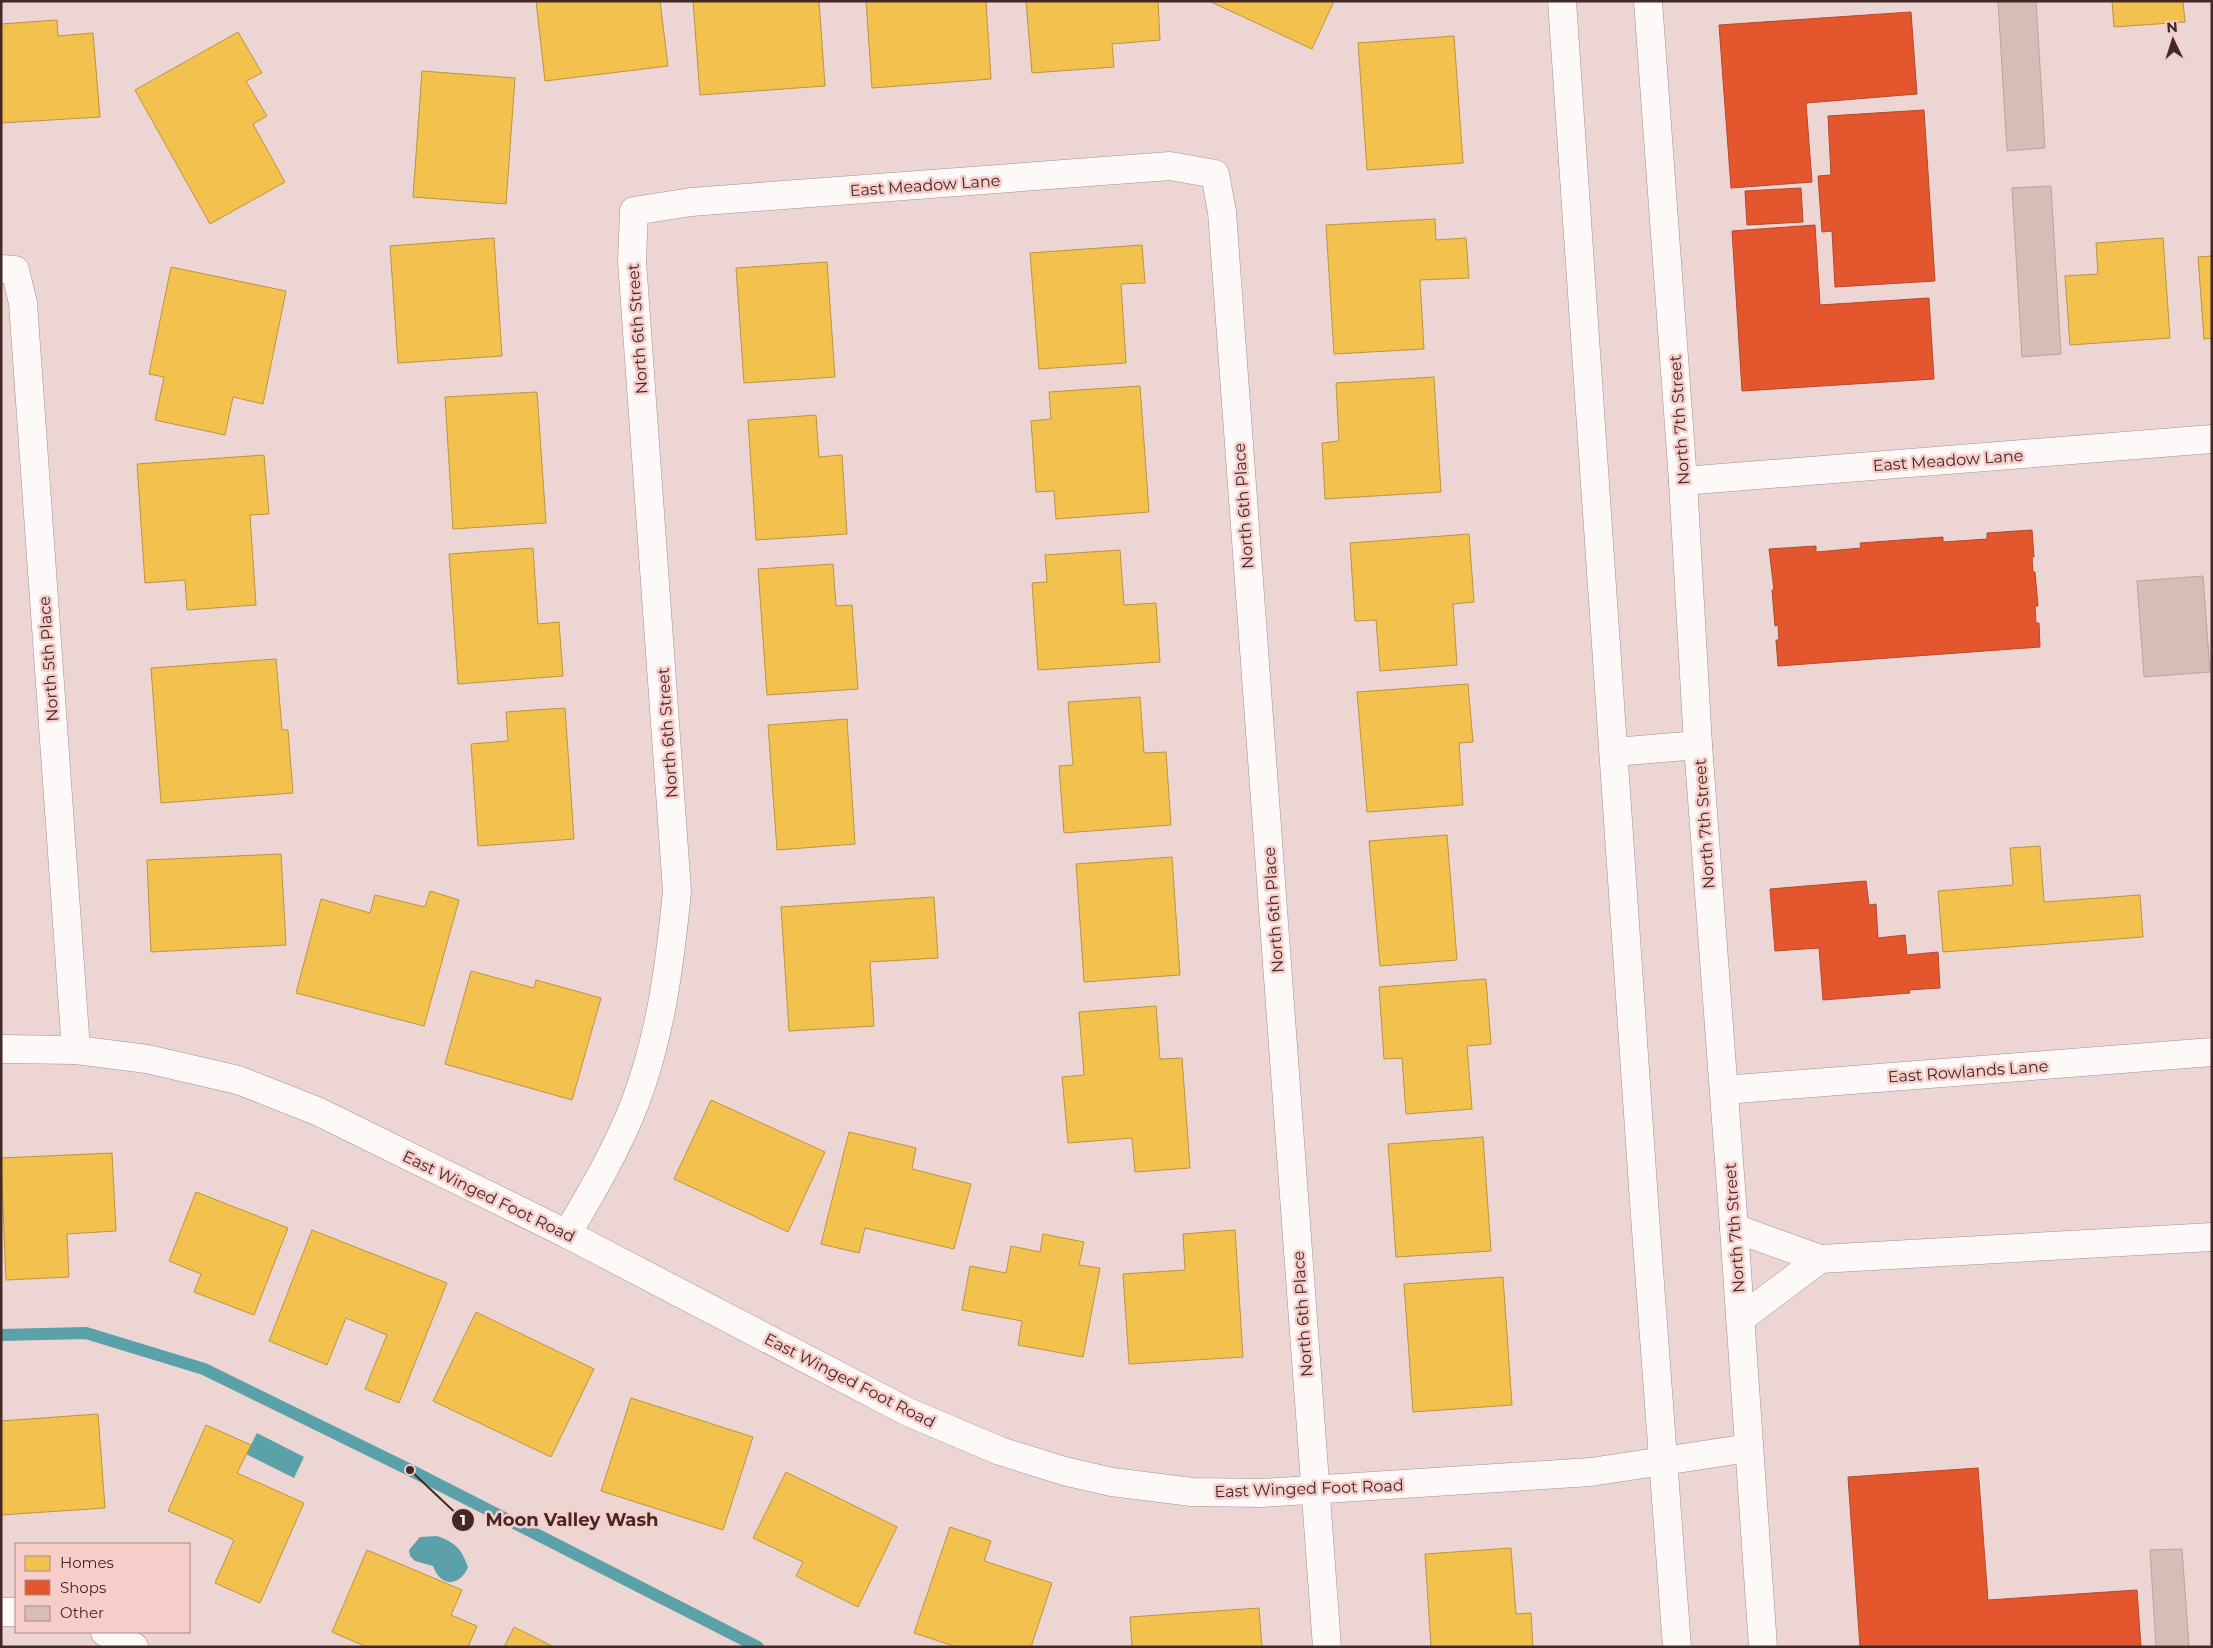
<svg xmlns="http://www.w3.org/2000/svg" width="2213" height="1648" font-family="Montserrat,sans-serif">
	<style>
		.water { fill: #5ba1a9 }
		.homes { fill: #f2c14e; stroke: #be9342 }
		.shops { fill: #e4572e; stroke: #b4492c }
		.lines { fill: none; stroke-linecap: round; stroke-linejoin: round }
		.stream { stroke: #5ba1a9; stroke-width: 12 }
		.building { fill: #d6beb6; stroke: #baa59f }
		.minor-casing { stroke: #a5908d; stroke-width: 29 }
		.major-casing { stroke: #a5908d; stroke-width: 29 }
		.minor { stroke: #fcf9f8; stroke-width: 28 }
		.major { stroke: #fcf9f8; stroke-width: 28 }
		.labels { text-anchor: middle; stroke-width: 5; stroke-linejoin: round; paint-order: stroke }
		.street-label { font-size: 16px; fill: #432926; stroke: #f6cdc8 }
		.leader { fill: none; stroke: #432926; stroke-width: 2 }
		.callout-dot { fill: #432926; stroke: #f6cdc8; stroke-width: 2 }
		.mark-label { font-size: 15px; text-anchor: middle; font-weight: bold; fill: #fff }
		.callout-label { font-size: 18px; text-anchor: middle; font-weight: bold; fill: #432926; stroke: #f6cdc8; stroke-width: 5; stroke-linejoin: round; paint-order: stroke }
	</style>
	<rect width="100%" height="100%" fill="#ecd5d2"/>
	<g class="water">
		<path d="M257,1433L304,1457L294,1478L246,1454Z"/>
		<path d="M437,1536C456,1543 461,1548 468,1567C460,1587 440,1587 433,1566L415,1561L410,1556L409,1550L420,1537Z"/>
	</g>
	<g class="homes">
		<path d="M536,1H660L668,66L545,81Z"/>
		<path d="M693,1H819L825,86L700,95Z"/>
		<path d="M866,1H986L991,79L872,88Z"/>
		<path d="M1026,1H1158L1160,40L1112,44L1114,67L1032,73Z"/>
		<path d="M1209,1H1334L1312,49Z"/>
		<path d="M2112,1H2183L2185,22L2114,27Z"/>
		<path d="M57,20L58,36L93,33L100,117L1,123V24Z"/>
		<path d="M238,32L262,73L246,81L267,116L253,124L285,182L210,224L135,90Z"/>
		<path d="M1454,36L1463,163L1367,170L1358,43Z"/>
		<path d="M422,71L515,78L506,204L413,197Z"/>
		<path d="M1435,219L1436,240L1466,238L1469,278L1420,280L1424,349L1334,354L1326,225Z"/>
		<path d="M494,238L502,356L398,363L390,246Z"/>
		<path d="M2163,238L2170,338L2070,345L2065,276L2098,274L2096,243Z"/>
		<path d="M1142,245L1145,283L1121,284L1126,363L1039,369L1030,253Z"/>
		<path d="M2212,256V338L2204,339L2198,257Z"/>
		<path d="M827,262L835,377L744,383L736,268Z"/>
		<path d="M171,267L286,291L263,404L233,397L225,435L155,420L164,377L149,374Z"/>
		<path d="M1434,377L1441,492L1325,499L1322,443L1339,441L1336,383Z"/>
		<path d="M1140,386L1149,512L1056,519L1054,491L1036,492L1031,421L1051,419L1049,392Z"/>
		<path d="M537,392L546,523L453,529L445,397Z"/>
		<path d="M816,415L819,457L842,455L847,534L756,540L748,420Z"/>
		<path d="M264,455L269,514L250,515L256,605L187,610L185,580L145,583L137,464Z"/>
		<path d="M1469,534L1474,602L1453,604L1457,665L1380,671L1376,620L1355,621L1350,543Z"/>
		<path d="M533,548L538,624L559,622L563,676L458,684L449,554Z"/>
		<path d="M1120,550L1124,605L1156,603L1160,662L1038,670L1032,583L1047,582L1045,555Z"/>
		<path d="M833,564L836,606L852,605L858,689L767,695L758,569Z"/>
		<path d="M276,659L282,730H288L293,793L161,803L151,668Z"/>
		<path d="M1468,684L1473,742L1459,743L1463,805L1367,812L1357,692Z"/>
		<path d="M1140,697L1144,753L1166,752L1171,825L1064,833L1059,766L1073,765L1068,702Z"/>
		<path d="M565,708L574,839L478,846L471,744L508,741L506,712Z"/>
		<path d="M847,719L855,844L777,850L768,725Z"/>
		<path d="M1447,835L1457,960L1380,966L1369,841Z"/>
		<path d="M2040,846L2044,902L2140,895L2143,937L1943,952L1938,891L2013,885L2010,848Z"/>
		<path d="M281,854L286,945L151,952L147,860Z"/>
		<path d="M1172,857L1180,975L1084,982L1076,864Z"/>
		<path d="M430,891L459,900L424,1026L296,993L321,899L370,913L375,895L425,907Z"/>
		<path d="M934,897L938,958L870,962L874,1026L789,1031L781,907Z"/>
		<path d="M471,971L534,988L536,980L601,998L572,1100L445,1064Z"/>
		<path d="M1486,979L1491,1044L1467,1046L1472,1109L1406,1114L1402,1058L1384,1059L1379,987Z"/>
		<path d="M1156,1006L1160,1059L1182,1058L1190,1168L1135,1172L1132,1138L1068,1143L1062,1077L1084,1075L1079,1012Z"/>
		<path d="M711,1100L825,1152L788,1232L674,1179Z"/>
		<path d="M849,1132L916,1148L912,1169L971,1184L954,1249L865,1228L859,1253L821,1244Z"/>
		<path d="M1483,1137L1491,1251L1396,1257L1388,1144Z"/>
		<path d="M112,1153L116,1231L67,1234L69,1277L6,1280L1,1158Z"/>
		<path d="M196,1192L288,1228L254,1315L194,1292L201,1274L169,1261Z"/>
		<path d="M312,1230L447,1283L399,1403L365,1389L387,1335L346,1318L327,1365L269,1341Z"/>
		<path d="M1235,1230L1243,1357L1129,1364L1123,1274L1185,1270L1183,1234Z"/>
		<path d="M1043,1234L1084,1242L1079,1265L1100,1268L1083,1357L1018,1345L1022,1321L962,1310L970,1266L1006,1273L1011,1246L1040,1252Z"/>
		<path d="M1503,1277L1512,1405L1413,1412L1404,1284Z"/>
		<path d="M476,1312L594,1369L551,1457L433,1401Z"/>
		<path d="M631,1398L753,1437L723,1530L601,1491Z"/>
		<path d="M98,1414L105,1508L1,1515V1421Z"/>
		<path d="M206,1425L251,1445L237,1473L304,1503L260,1603L215,1583L234,1540L168,1511Z"/>
		<path d="M786,1472L897,1527L858,1607L796,1576L803,1562L753,1538Z"/>
		<path d="M950,1527L991,1541L984,1561L1052,1583L1031,1647H957L914,1633Z"/>
		<path d="M1511,1548L1516,1614L1531,1613L1533,1647H1431L1425,1554Z"/>
		<path d="M367,1550L462,1590L451,1615L477,1626L468,1647H367L332,1632Z"/>
		<path d="M1259,1608L1262,1647H1132L1130,1617Z"/>
		<path d="M514,1627L554,1647H504Z"/>
	</g>
	<g class="shops">
		<path d="M1911,12L1917,94L1806,103L1812,182L1731,188L1719,25Z"/>
		<path d="M1924,110L1935,281L1835,287L1832,231L1822,232L1818,176L1831,175L1828,116Z"/>
		<path d="M1801,188L1803,222L1747,225L1745,191Z"/>
		<path d="M1815,225L1820,305L1929,298L1934,379L1742,391L1732,231Z"/>
		<path d="M2032,530L2034,557H2032L2033,572H2035L2038,606H2035L2036,623H2039L2040,647L1778,666L1776,640H1779L1778,625L1775,626L1772,590H1774L1769,549L1816,546V552L1861,548L1860,543L1943,537V542L1987,539V533Z"/>
		<path d="M1866,881L1869,905L1876,904L1878,938L1905,935L1907,955L1938,952L1940,988L1909,990L1910,993L1823,1000L1819,948L1775,951L1770,889Z"/>
		<path d="M1978,1468L1988,1600L2137,1590L2141,1647H1860L1848,1477Z"/>
	</g>
	<g class="lines">
		<path class="stream" d="M1,1335L86,1333L204,1369L410,1470L758,1647"/>
	</g>
	<g class="building">
		<path d="M1998,1H2036L2045,148L2007,151Z"/>
		<path d="M2051,186L2061,354L2022,357L2012,188Z"/>
		<path d="M2203,576L2210,672L2144,677L2137,581Z"/>
		<path d="M2182,1549L2189,1647H2156L2150,1550Z"/>
	</g>
	<g class="lines">
		<g class="minor-casing">
			<g id="minor">
				<path d="M1,269L15,270L23,303L76,1050"/>
				<path d="M1683,481L2212,439"/>
				<path d="M1,1049L76,1050L147,1059L238,1080L317,1111L567,1234L908,1412L1000,1451L1064,1471L1112,1482L1192,1492L1261,1493L1591,1472L1749,1448"/>
				<path d="M1724,1090L2212,1052"/>
				<path d="M1734,1228L1820,1259L1740,1319"/>
				<path d="M567,1234C592,1192 617,1149 635,1103C661,1035 670,963 677,891L632,261L634,211L691,202L1170,166L1215,174L1222,212L1327,1647"/>
				<path d="M1820,1259L2212,1237"/>
				<path d="M1,1612H16"/>
				<path d="M105,1632L134,1647"/>
			</g>
		</g>
		<g class="major-casing">
			<g id="major">
				<path d="M1562,1L1645,1216L1677,1647"/>
				<path d="M1648,1L1683,481L1698,745L1734,1228L1763,1647"/>
				<path d="M1615,752L1698,745"/>
			</g>
		</g>
		<use href="#minor" class="minor"/>
		<use href="#major" class="major"/>
	</g>
	<g class="labels">
		<g class="street-label">
			<text transform="translate(925 185) rotate(-4)" y="6">East Meadow Lane</text>
			<text transform="translate(637 329) rotate(-94)" y="6">North 6th Street</text>
			<text transform="translate(1679 420) rotate(-94)" y="6">North 7th Street</text>
			<text transform="translate(1948 460) rotate(-4)" y="6">East Meadow Lane</text>
			<text transform="translate(1243 506) rotate(-94)" y="6">North 6th Place</text>
			<text transform="translate(48 659) rotate(-94)" y="6">North 5th Place</text>
			<text transform="translate(667 733) rotate(-94)" y="6">North 6th Street</text>
			<text transform="translate(1704 824) rotate(-94)" y="6">North 7th Street</text>
			<text transform="translate(1273 910) rotate(-94)" y="6">North 6th Place</text>
			<text transform="translate(1968 1071) rotate(-4)" y="6">East Rowlands Lane</text>
			<text transform="translate(489 1196) rotate(26)" y="6">East Winged Foot Road</text>
			<text transform="translate(1734 1228) rotate(-94)" y="6">North 7th Street</text>
			<text transform="translate(1302 1314) rotate(-94)" y="6">North 6th Place</text>
			<text transform="translate(850 1380) rotate(27)" y="6">East Winged Foot Road</text>
			<text transform="translate(1309 1488) rotate(-2)" y="6">East Winged Foot Road</text>
		</g>
	</g>
	<path class="leader" d="M410 1470L463 1520"/>
	<g class="callout-dot">
		<circle cx="410" cy="1470" r="5"/>
		<circle cx="463" cy="1520" r="12"/>
	</g>
	<g class="mark-label">
		<text x="463" y="1525">1</text>
	</g>
	<g class="callout-label">
		<text x="572" y="1526">Moon Valley Wash</text>
	</g>
	<rect width="2213" height="1648" fill="none" stroke="#432926" stroke-width="5"/>
	<rect x="15" y="1543" width="175" height="90" fill="#f6cdc8" stroke="#ae8b87"/>
	<rect x="25" y="1556" width="25" height="15" fill="#f2c14e" stroke="#ae8b87"/>
	<text x="60" y="1568" font-size="15" fill="#432926">Homes</text>
	<rect x="25" y="1580" width="25" height="15" fill="#e4572e" stroke="#ae8b87"/>
	<text x="60" y="1593" font-size="15" fill="#432926">Shops</text>
	<rect x="25" y="1606" width="25" height="15" fill="#d6beb6" stroke="#ae8b87"/>
	<text x="60" y="1618" font-size="15" fill="#432926">Other</text>
	<g transform="translate(2173 40) rotate(356)" stroke="#f6cdc8" stroke-width="4" paint-order="stroke">
	<path d="M0-4L9 19L0 12L-9 19Z" fill="#432926"/>
	<text y="-8" font-size="14" font-weight="bold" text-anchor="middle" fill="#432926">N</text>
	</g>
</svg>
